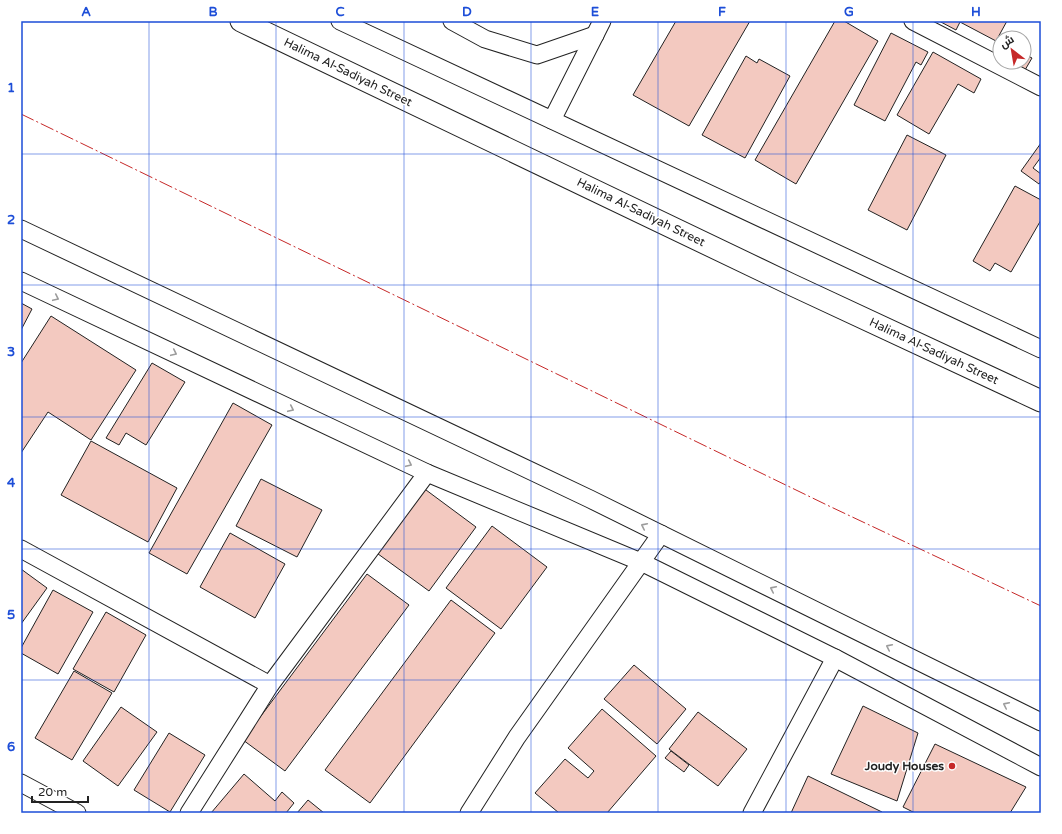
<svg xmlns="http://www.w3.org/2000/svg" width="1062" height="834" font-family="'Varela Round',Cairo,sans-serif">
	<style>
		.building { fill: #f3c9c0; stroke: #222 }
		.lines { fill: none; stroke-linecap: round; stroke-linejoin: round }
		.minor-casing { stroke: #222; stroke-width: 19 }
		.tertiary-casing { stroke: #222; stroke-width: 23 }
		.minor { stroke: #fff; stroke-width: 17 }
		.tertiary { stroke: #fff; stroke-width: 21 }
		.power { stroke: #c62828; stroke-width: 1; stroke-dasharray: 14 3 2 3; stroke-linecap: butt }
		.oneway { stroke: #9c9c9c }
		.grid { fill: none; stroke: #1d4ed8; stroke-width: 1; stroke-opacity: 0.55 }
		.poi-dot { fill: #c62828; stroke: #fff; stroke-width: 1.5 }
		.labels { text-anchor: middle; stroke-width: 3; stroke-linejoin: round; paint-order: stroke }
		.street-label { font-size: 12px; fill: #222; stroke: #fff }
		.poi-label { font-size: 12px; font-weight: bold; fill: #222; stroke: #fff; text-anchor: end }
		.neatline { fill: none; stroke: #1d4ed8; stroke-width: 1.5 }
		.grid-label { font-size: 13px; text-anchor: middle; font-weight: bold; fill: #1d4ed8 }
	</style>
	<rect width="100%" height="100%" fill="#fff"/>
	<g class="building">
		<path d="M676,21H750L689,126L633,95Z"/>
		<path d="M835,21H844L878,41L796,184L755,160Z"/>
		<path d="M939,21H1007L996,41L960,22L956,30Z"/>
		<path d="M891,33L928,52L921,65L916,62L885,121L854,105Z"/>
		<path d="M933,52L981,79L974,93L958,84L929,134L897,115Z"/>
		<path d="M1024,54L1032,58L1025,70L1008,62H1024Z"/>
		<path d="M746,56L757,63L759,59L790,76L745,158L702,135Z"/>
		<path d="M907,135L946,155L907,230L868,210Z"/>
		<path d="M1041,143V157L1033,168L1041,174V181L1039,184L1021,171Z"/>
		<path d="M1015,186L1041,200V220L1011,272L995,263L990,271L973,261Z"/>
		<path d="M21,303L32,309L21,330Z"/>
		<path d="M51,316L136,370L91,440L48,412L21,453V363Z"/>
		<path d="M152,363L185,382L146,445L126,433L119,445L106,438Z"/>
		<path d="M233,403L272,425L187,574L149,553Z"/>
		<path d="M91,441L177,488L148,542L61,495Z"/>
		<path d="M261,479L322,510L297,557L236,526Z"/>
		<path d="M422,487L476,527L429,591L374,551Z"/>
		<path d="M492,526L547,567L501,629L446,588Z"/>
		<path d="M230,533L285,564L255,618L200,587Z"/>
		<path d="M21,569L47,588L21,624Z"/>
		<path d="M367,574L409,605L285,771L243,740Z"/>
		<path d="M53,590L93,612L58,674L21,653V648Z"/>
		<path d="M451,600L495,633L370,803L325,770Z"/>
		<path d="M106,612L146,635L114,692L73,669Z"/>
		<path d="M634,665L686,709L657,744L604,699Z"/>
		<path d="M74,671L112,693L72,760L35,738Z"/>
		<path d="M863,706L918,733L897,801L831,774Z"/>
		<path d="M121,707L157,732L118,786L83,761Z"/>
		<path d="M602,709L656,756L607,813H559L535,793L565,759L588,778L594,771L568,748Z"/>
		<path d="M698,712L747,749L718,786L669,749Z"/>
		<path d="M169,733L205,755L170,812L134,790Z"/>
		<path d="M935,744L1026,787L1010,813H915L903,807Z"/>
		<path d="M671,751L689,765L684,772L665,758Z"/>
		<path d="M244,774L275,801L282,792L294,803L286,813H211Z"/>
		<path d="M808,776L882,812L881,813H791Z"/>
		<path d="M308,800L324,813H297Z"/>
	</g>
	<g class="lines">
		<g class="minor-casing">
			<g id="minor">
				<path d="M340,21L1041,349"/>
				<path d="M452,21L485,39L537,55L595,35"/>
				<path d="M913,21L1041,87"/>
				<path d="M552,120L602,21"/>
				<path d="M21,229L590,499L1041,722"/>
				<path d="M21,281L427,473L641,562L835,658L1041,767"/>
				<path d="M21,549L270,685"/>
				<path d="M21,783L77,813"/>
				<path d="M189,813L270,685L427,473"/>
				<path d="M469,813L517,737L661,534"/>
				<path d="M752,813L835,658"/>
			</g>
		</g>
		<g class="tertiary-casing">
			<path id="tertiary" d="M241,21L790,284L1041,401"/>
		</g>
		<use href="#minor" class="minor"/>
		<use href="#tertiary" class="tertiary"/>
		<path class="power" d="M21,114L829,506L1041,606"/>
	</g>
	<defs><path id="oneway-chevron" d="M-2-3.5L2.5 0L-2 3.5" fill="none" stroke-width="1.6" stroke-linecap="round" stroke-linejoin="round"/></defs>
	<g class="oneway">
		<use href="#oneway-chevron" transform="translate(56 298) rotate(25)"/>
		<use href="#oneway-chevron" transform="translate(174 353) rotate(25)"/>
		<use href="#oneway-chevron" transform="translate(291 409) rotate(25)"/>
		<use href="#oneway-chevron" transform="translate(409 464) rotate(25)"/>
		<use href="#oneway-chevron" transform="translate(644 526) rotate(-154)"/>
		<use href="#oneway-chevron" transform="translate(773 589) rotate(-154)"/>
		<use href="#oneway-chevron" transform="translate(889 647) rotate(-154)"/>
		<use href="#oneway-chevron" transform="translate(1006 705) rotate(-154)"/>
	</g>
	<path class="grid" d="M149,21V813M276,21V813M404,21V813M531,21V813M658,21V813M786,21V813M913,21V813M21,154H1041M21,285H1041M21,417H1041M21,549H1041M21,680H1041"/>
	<circle class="poi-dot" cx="952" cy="766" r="4"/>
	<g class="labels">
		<g class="street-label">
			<text transform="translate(348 72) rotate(26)" y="4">Halima Al-Sadiyah Street</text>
			<text transform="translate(641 212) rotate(26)" y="4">Halima Al-Sadiyah Street</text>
			<text transform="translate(934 351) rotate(25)" y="4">Halima Al-Sadiyah Street</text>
		</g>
		<g class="poi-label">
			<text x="944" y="770">Joudy Houses</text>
		</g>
	</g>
	<rect width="1062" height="834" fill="none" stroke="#ffffff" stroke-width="44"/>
	<g transform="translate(1012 50) rotate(329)"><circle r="19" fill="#ffffff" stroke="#a7a7a7"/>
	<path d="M0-3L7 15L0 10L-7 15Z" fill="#c62828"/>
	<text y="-6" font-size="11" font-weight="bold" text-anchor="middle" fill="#222222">ش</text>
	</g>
	<path d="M32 796v6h56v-6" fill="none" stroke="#222222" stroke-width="2"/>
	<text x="38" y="796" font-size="12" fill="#222222" stroke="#ffffff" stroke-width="3" paint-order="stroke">20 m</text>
	<rect x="22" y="22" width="1018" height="790" class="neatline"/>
	<g class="grid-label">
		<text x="86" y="16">A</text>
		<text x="213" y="16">B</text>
		<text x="340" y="16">C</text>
		<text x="467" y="16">D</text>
		<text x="595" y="16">E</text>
		<text x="722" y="16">F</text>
		<text x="849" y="16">G</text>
		<text x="976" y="16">H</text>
		<text x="11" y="92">1</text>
		<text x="11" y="224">2</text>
		<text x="11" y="356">3</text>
		<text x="11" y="487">4</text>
		<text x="11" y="619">5</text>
		<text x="11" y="751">6</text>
	</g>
</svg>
